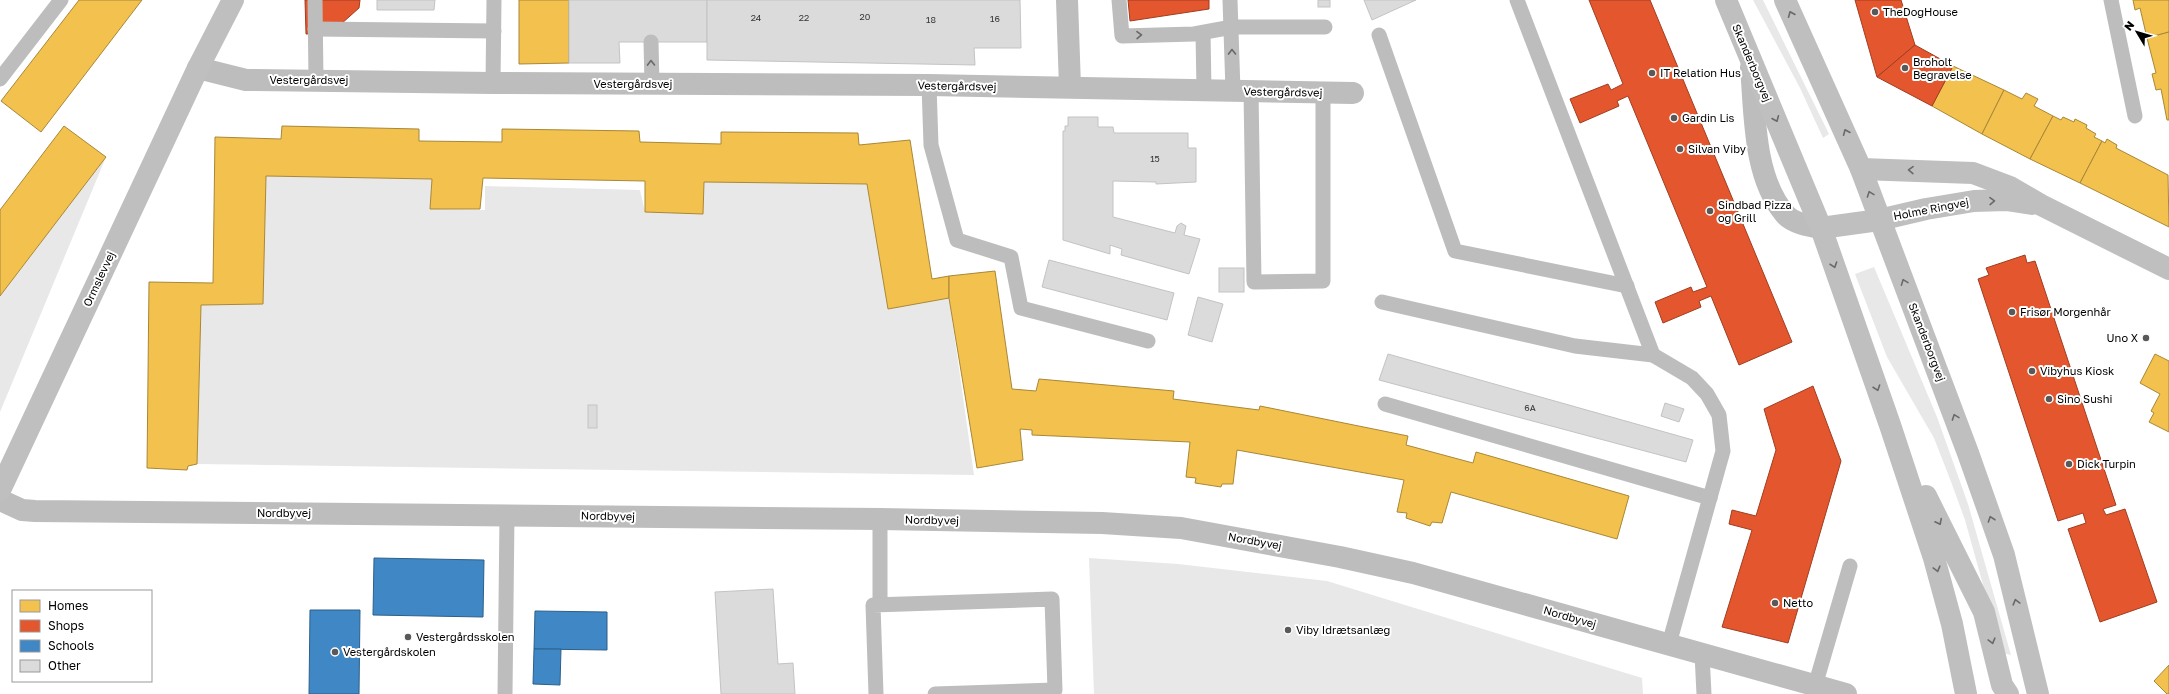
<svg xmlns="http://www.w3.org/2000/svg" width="2169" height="694" font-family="'Golos Text',sans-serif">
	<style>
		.green { fill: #e8e8e8 }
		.homes { fill: #f2c14e; stroke: #a98737 }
		.shops { fill: #e4572e; stroke: #a03d20 }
		.schools { fill: #3f88c5; stroke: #2c5f8a }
		.building { fill: #dbdbdb; stroke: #c3c3c3 }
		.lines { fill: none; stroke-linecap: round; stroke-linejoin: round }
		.lane { stroke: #bdbdbd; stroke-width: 15 }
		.street { stroke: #bdbdbd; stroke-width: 22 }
		.secondary { stroke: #bfbfbf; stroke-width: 22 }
		.oneway { stroke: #696969 }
		.oneway2 { stroke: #686868 }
		.poi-dot { fill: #595959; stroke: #fff; stroke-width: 1.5 }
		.labels { text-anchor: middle; stroke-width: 4; stroke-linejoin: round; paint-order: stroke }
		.number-label { font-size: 9px; fill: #373737 }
		.poi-label { font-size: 11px; fill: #000; stroke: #fff; text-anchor: start }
		.street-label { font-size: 11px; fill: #000; stroke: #fff }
	</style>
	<rect width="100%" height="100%" fill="#fff"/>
	<g class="green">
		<path d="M1753,0H1763L1829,134L1823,138L1800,88Z"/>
		<path d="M106,157L0,412V296Z"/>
		<path d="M266,176L432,179L430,209L485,210V186L640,190L645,212L703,214L704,182L867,184L888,309L949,298L974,475L197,464L201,305L263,304Z"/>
		<path d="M1874,267L1937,417L1968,504L2011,655L2002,653L1965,520L1950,479L1934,438L1887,357L1855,274Z"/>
		<path d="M1089,558L1178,564L1327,581L1642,678L1643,694H1094Z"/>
	</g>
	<g class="homes">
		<path d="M79,0H142L41,132L1,101Z"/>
		<path d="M519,0H569V63L519,64Z"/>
		<path d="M2133,0H2169V32L2147,38L2140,8L2135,10Z"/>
		<path d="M2169,32V120H2167L2161,89L2156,90L2152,74L2156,73L2147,38Z"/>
		<path d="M1953,66L2004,90L1982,134L1932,106Z"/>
		<path d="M2004,90L2022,99L2026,93L2038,99L2034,106L2053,116L2030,159L1982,134Z"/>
		<path d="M2053,116L2061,120L2063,117L2074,122L2075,119L2087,125L2086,128L2096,134L2094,137L2102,141L2080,183L2030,159Z"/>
		<path d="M64,126L106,157L0,296V210Z"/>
		<path d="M282,126L419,129V141L502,142V129L639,131L640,142L721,144V132L858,133L859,145L910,140L932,279L949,276V298L888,309L867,184L704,182L703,214L645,212V181L483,178L480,209H430L432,179L266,176L263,304L201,305L197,464L188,466L187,470L147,468L149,282L213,283L215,137L281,139Z"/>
		<path d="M2107,139L2117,145L2116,148L2168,175L2169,227L2080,183L2102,141L2105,143Z"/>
		<path d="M995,271L1012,389L1036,391L1039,379L1174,391L1173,399L1259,410L1260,406L1408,436L1406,445L1473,463L1476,452L1629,496L1617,539L1451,492L1442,523L1432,522L1430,526L1406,518L1407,513L1397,512L1404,480L1237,450L1233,484H1222L1221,487L1195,483L1196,478L1186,477L1190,442L1032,435V430L1020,429L1023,460L977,468L949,298V276Z"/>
		<path d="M2155,354L2169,361V432L2149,422L2154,413L2151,411L2160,394L2140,383Z"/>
		<path d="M2169,665V694H2167L2154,681Z"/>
	</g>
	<g class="shops">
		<path d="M305,0H360L359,8L331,33L306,34Z"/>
		<path d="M1128,0H1209V9L1130,21Z"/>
		<path d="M1589,0H1650L1792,342L1739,365L1711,296L1699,301L1701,307L1663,323L1655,302L1691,287L1693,292L1707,287L1628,96L1617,101L1619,106L1580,123L1570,99L1608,84L1611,90L1623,84Z"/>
		<path d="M1855,0H1901L1915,45L1877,77Z"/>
		<path d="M1915,45L1953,66L1932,106L1877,77Z"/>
		<path d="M2025,255L2027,263L2035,261L2116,505L2103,509L2106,515L2125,509L2157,602L2100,622L2068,529L2086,523L2083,513L2058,521L1978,279L1989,275L1986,268Z"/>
		<path d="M1813,386L1841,461L1788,643L1722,627L1752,530L1729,524L1732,510L1756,516L1776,450L1764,409Z"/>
	</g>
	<g class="schools">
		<path d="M374,558L484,560L483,617L373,615Z"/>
		<path d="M310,610H360L359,694H309Z"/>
		<path d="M535,611L607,612V650L534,649Z"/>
		<path d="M534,649H561L560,685L533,684Z"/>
	</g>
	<g class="building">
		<path d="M377,0H435L434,10H377Z"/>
		<path d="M569,0H707V42H619L620,63H569Z"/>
		<path d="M707,0H1020L1021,48H974L975,65L707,60Z"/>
		<rect x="1318" y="0" width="12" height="7"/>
		<path d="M1364,0H1416L1372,20Z"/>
		<path d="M1068,117H1098V127H1113L1114,133H1188V148H1196V182L1156,184V182L1113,181V217L1175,233L1177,226L1181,223L1186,226L1184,235L1200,239L1189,274L1121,255L1122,249L1110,245V254L1063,240V131H1065V126H1068Z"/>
		<path d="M1049,260L1174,293L1167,320L1042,287Z"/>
		<rect x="1219" y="268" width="25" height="24"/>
		<path d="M1198,297L1223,304L1212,342L1188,335Z"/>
		<path d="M1388,354L1693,440L1686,462L1379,380Z"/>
		<path d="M1665,403L1684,409L1679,422L1661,416Z"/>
		<rect x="588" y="405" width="9" height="23"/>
		<path d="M773,589L778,664L793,663L795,694H721L715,592Z"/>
	</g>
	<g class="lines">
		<g class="lane">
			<path d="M315,0L316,80"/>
			<path d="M1119,0L1122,36L1194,34L1232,27H1325"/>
			<path d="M1230,0L1233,91"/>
			<path d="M2111,0L2135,116"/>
			<path d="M315,29L494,31"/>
			<path d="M1203,33L1204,90"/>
			<path d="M1379,35L1455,251L1627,286"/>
			<path d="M651,42L652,84"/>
			<path d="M0,79L61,0"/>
			<path d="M493,83L494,0"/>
			<path d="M929,85L931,145L957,240L1011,257L1021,308L1148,341"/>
			<path d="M1251,91L1254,282L1323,281V93"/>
			<path d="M1382,302L1575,346L1653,355L1517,0"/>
			<path d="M1653,355L1692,378L1707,394L1719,415L1723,451L1669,644"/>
			<path d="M1385,404L1710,498"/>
			<path d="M880,519V604"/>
			<path d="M1702,654L1704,694"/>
			<path d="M1815,686L1850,566"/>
			<path d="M505,694L507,515"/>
			<path d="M876,694L873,605L1052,599L1055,690L935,694"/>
		</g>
		<g class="street">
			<path d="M1067,0L1070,87"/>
			<path d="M1751,67C1755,113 1753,177 1785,214C1792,223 1810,226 1821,228"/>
			<path d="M198,68L246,80L493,83L929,85L1353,93"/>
			<path d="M0,500L22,510L35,511L880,519L1102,523L1181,528L1340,557L1413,573L1846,694"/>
		</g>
		<g class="secondary">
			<path d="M1726,0L1821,228L1890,425L1934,558L1952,624L1966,694"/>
			<path d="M1785,0L1861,169L1968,453L2004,555L2038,694"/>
			<path d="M1861,169L1973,173L2010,187L2041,205L2169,269"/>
			<path d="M1821,228L1879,220L1926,209L1974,201L2006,200L2032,204"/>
			<path d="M0,490L198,68L233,0"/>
			<path d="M1926,496L1984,612L2002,685L2008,694"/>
		</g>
	</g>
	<defs><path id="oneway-chevron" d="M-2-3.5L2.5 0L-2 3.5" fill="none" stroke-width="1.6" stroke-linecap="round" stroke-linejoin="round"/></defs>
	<g class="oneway">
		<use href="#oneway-chevron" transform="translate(1791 14) rotate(-113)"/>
		<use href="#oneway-chevron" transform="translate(1776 119) rotate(67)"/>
		<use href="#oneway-chevron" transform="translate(1846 132) rotate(-113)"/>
		<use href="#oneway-chevron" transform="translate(1911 170) rotate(-179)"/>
		<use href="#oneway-chevron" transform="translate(1870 194) rotate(-110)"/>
		<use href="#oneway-chevron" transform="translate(1992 201) rotate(-1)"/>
		<use href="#oneway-chevron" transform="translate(1834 265) rotate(71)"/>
		<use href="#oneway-chevron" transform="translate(1904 282) rotate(-111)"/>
		<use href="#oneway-chevron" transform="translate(1877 388) rotate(71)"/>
		<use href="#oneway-chevron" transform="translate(1955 417) rotate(-110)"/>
		<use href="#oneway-chevron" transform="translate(1991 519) rotate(-109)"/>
		<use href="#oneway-chevron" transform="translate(1939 522) rotate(63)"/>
		<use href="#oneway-chevron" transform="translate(1937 569) rotate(75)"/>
		<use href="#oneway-chevron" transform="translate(2016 602) rotate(-105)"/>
		<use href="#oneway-chevron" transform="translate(1992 641) rotate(75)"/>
	</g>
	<g class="oneway2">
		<use href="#oneway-chevron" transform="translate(1139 35) rotate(-1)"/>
		<use href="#oneway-chevron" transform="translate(1232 52) rotate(-91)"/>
		<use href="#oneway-chevron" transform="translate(651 63) rotate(-91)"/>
	</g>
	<g class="poi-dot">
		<circle cx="1875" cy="12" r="4"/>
		<circle cx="1905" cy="68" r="4"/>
		<circle cx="1652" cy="73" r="4"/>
		<circle cx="1674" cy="118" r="4"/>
		<circle cx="1680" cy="149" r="4"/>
		<circle cx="1710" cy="211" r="4"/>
		<circle cx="2012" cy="312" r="4"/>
		<circle cx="2146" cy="338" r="4"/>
		<circle cx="2032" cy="371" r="4"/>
		<circle cx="2049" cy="399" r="4"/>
		<circle cx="2069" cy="464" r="4"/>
		<circle cx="1775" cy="603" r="4"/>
		<circle cx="1288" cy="630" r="4"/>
		<circle cx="408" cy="637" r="4"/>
		<circle cx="335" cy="652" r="4"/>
	</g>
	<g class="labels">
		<g class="number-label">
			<text x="865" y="20">20</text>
			<text x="756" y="21">24</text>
			<text x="804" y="21">22</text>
			<text x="995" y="22">16</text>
			<text x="931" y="23">18</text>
			<text x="1155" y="162">15</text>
			<text x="1530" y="411">6A</text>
		</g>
		<g class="poi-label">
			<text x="1883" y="16">TheDogHouse</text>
			<text x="1913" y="66">Broholt<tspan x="1913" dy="13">Begravelse</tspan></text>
			<text x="1660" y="77">IT Relation Hus</text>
			<text x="1682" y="122">Gardin Lis</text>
			<text x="1688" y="153">Silvan Viby</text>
			<text x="1718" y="209">Sindbad Pizza<tspan x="1718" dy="13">og Grill</tspan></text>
			<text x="2020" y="316">Frisør Morgenhår</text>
			<text x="2138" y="342" text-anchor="end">Uno X</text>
			<text x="2040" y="375">Vibyhus Kiosk</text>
			<text x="2057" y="403">Sino Sushi</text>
			<text x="2077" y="468">Dick Turpin</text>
			<text x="1783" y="607">Netto</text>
			<text x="1296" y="634">Viby Idrætsanlæg</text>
			<text x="416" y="641">Vestergårdsskolen</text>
			<text x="343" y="656">Vestergårdskolen</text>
		</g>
		<g class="street-label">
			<text transform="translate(1752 63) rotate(67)" y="4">Skanderborgvej</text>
			<text x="309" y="84">Vestergårdsvej</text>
			<text x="633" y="88">Vestergårdsvej</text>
			<text transform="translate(957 86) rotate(1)" y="4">Vestergårdsvej</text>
			<text transform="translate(1283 92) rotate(1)" y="4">Vestergårdsvej</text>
			<text transform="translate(1931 209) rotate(-11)" y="4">Holme Ringvej</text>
			<text transform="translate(99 279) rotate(-65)" y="4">Ormslevvej</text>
			<text transform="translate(1927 342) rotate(69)" y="4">Skanderborgvej</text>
			<text x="284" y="517">Nordbyvej</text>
			<text transform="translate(608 516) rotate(1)" y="4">Nordbyvej</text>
			<text transform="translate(932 520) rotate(1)" y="4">Nordbyvej</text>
			<text transform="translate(1255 541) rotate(10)" y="4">Nordbyvej</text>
			<text transform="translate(1570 617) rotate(16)" y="4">Nordbyvej</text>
		</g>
	</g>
	<rect x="12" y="590" width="140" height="92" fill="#ffffff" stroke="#999999"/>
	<rect x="20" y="600" width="20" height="12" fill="#f2c14e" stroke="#999999"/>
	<text x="48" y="610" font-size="12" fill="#000000">Homes</text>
	<rect x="20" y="620" width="20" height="12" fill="#e4572e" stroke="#999999"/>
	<text x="48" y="630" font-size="12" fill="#000000">Shops</text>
	<rect x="20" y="640" width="20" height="12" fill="#3f88c5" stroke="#999999"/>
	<text x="48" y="650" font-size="12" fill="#000000">Schools</text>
	<rect x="20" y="660" width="20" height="12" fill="#dbdbdb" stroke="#999999"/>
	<text x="48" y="670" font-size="12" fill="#000000">Other</text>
	<g transform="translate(2137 32) rotate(308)" stroke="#ffffff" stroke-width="3" paint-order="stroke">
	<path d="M0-3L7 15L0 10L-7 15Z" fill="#000000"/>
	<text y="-6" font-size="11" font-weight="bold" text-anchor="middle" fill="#000000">N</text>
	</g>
</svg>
